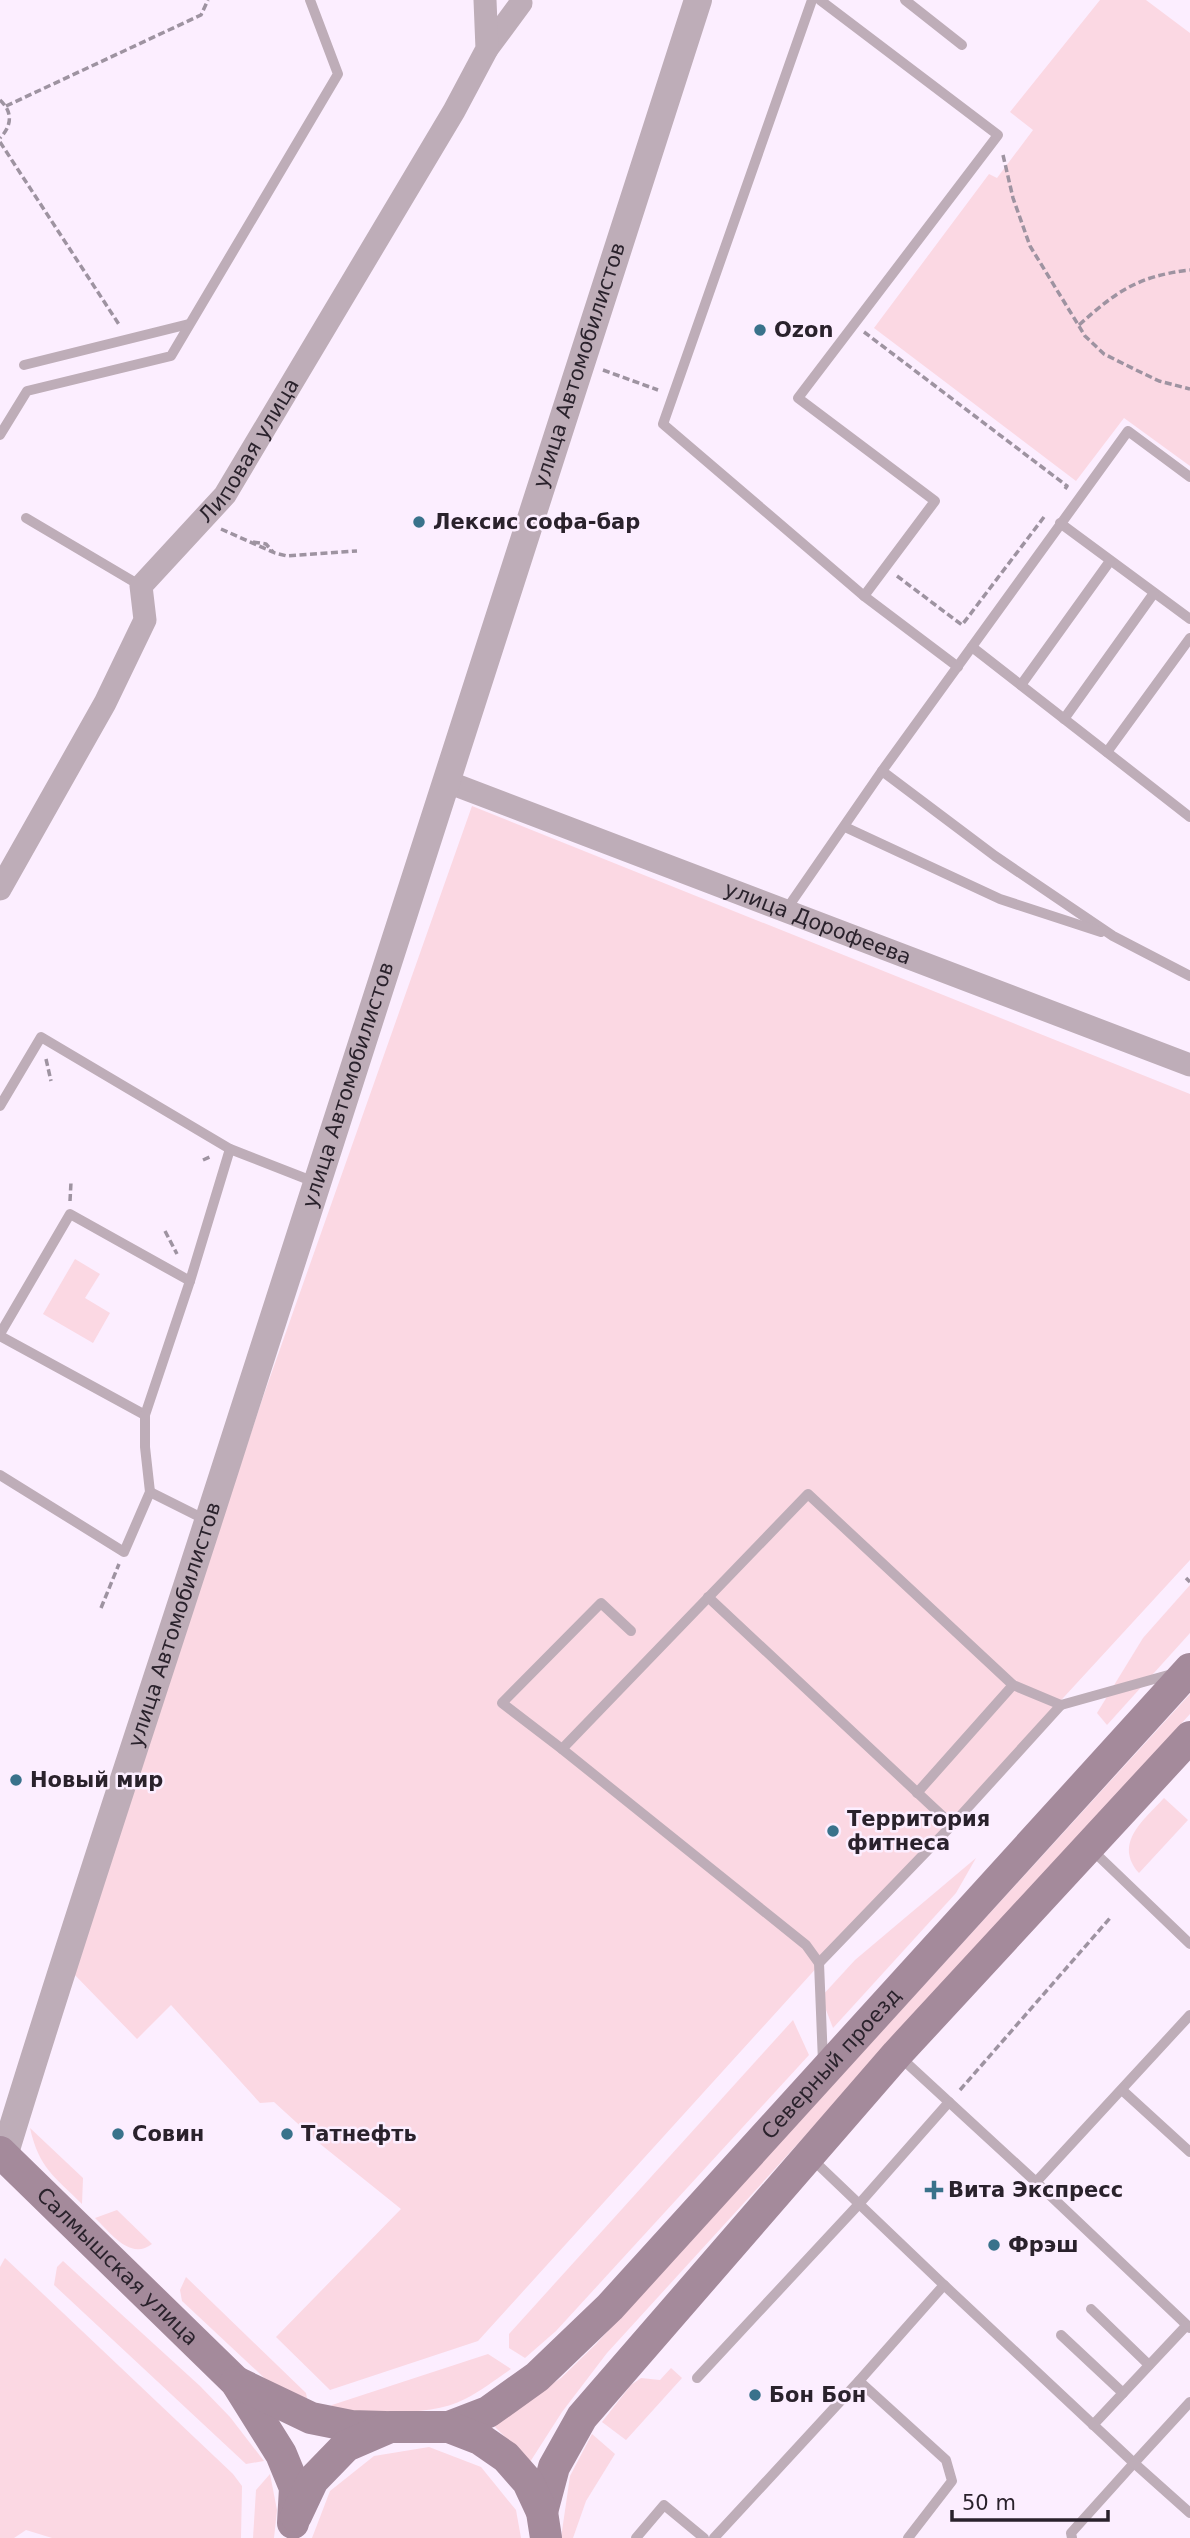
<svg xmlns="http://www.w3.org/2000/svg" width="1190" height="2538" font-family="'DejaVu Sans',sans-serif">
	<style>
		.green { fill: #fbd8e3 }
		.lines { fill: none; stroke-linecap: round; stroke-linejoin: round }
		.path { stroke: #9e93a1; stroke-width: 3.5; stroke-dasharray: 7 3.5; stroke-linecap: butt }
		.service { stroke: #beadb8; stroke-width: 10 }
		.minor { stroke: #beadb8; stroke-width: 23 }
		.tertiary { stroke: #beadb8; stroke-width: 28 }
		.secondary { stroke: #a48a9b; stroke-width: 32 }
		.poi-dot { fill: #39728b; stroke: #fceeff; stroke-width: 2.5 }
		.labels { text-anchor: middle; stroke-width: 5; stroke-linejoin: round; paint-order: stroke }
		.poi-label { font-size: 21px; font-weight: bold; fill: #2a222c; stroke: #fceeff; text-anchor: start }
		.street-label { font-size: 21px; fill: #2a222c; stroke: #fceeff }
	</style>
	<rect width="100%" height="100%" fill="#fceeff"/>
	<g class="green">
		<path d="M1100,0H1146L1190,33V466L1124,418L1076,481L874,328L989,174L997,178L1033,130L1010,112Z"/>
		<path d="M472,806L1190,1094V1560L937,1835L478,2341L330,2390L276,2337L401,2209L319,2143L274,2102L260,2103L171,2005L137,2039L71,1971L262,1400Z"/>
		<path d="M75,1259L100,1274L85,1298L110,1313L93,1343L43,1314Z"/>
		<path d="M1190,1585V1633L1107,1725L1097,1713L1143,1638Z"/>
		<path d="M1190,1694V1714L607,2353L562,2412L530,2462L492,2424L561,2378L596,2344Z"/>
		<path d="M1164,1798L1188,1820L1139,1873C1113,1843 1144,1820 1164,1798Z"/>
		<path d="M976,1858L956,1893L833,2028L821,1997L855,1960Z"/>
		<path d="M793,2020L809,2055L556,2331L525,2358L509,2348V2334Z"/>
		<path d="M30,2128L83,2178L82,2204C54,2176 39,2168 30,2128Z"/>
		<path d="M117,2210L152,2244C130,2261 110,2232 95,2218Z"/>
		<path d="M5,2258L233,2474L242,2486L241,2538H52L26,2530L14,2538H0V2267Z"/>
		<path d="M63,2261L200,2386L230,2417L264,2461L246,2464L54,2285L57,2267Z"/>
		<path d="M186,2277L306,2393L308,2404L275,2388L182,2301L180,2290Z"/>
		<path d="M488,2354L511,2369C496,2379 481,2391 465,2399C430,2418 368,2411 329,2410L332,2405Z"/>
		<path d="M671,2368L682,2378L626,2440L602,2422L631,2385L641,2378L660,2380Z"/>
		<path d="M592,2434L615,2454L586,2501L573,2538H561L570,2476Z"/>
		<path d="M429,2447L481,2467L516,2510L521,2538H312L330,2491L374,2456Z"/>
		<path d="M270,2474L277,2510L274,2538H253L256,2490Z"/>
	</g>
	<g class="lines">
		<g class="path">
			<path d="M0,100C13,112 12,126 0,138"/>
			<path d="M6,106L201,15L208,0"/>
			<path d="M0,142L120,326"/>
			<path d="M1003,155L1013,198L1030,246L1085,336L1104,354L1134,369L1159,381L1190,389"/>
			<path d="M1079,325C1117,291 1138,276 1190,270"/>
			<path d="M864,332L1067,486L1065,489"/>
			<path d="M603,370L658,390"/>
			<path d="M221,529L275,553L287,556L357,551"/>
			<path d="M253,542L266,544L273,552"/>
			<path d="M897,576L962,625L1044,517"/>
			<path d="M46,1059L51,1081"/>
			<path d="M203,1160L212,1156"/>
			<path d="M70,1201L71,1182"/>
			<path d="M165,1231L177,1254"/>
			<path d="M1186,1578L1190,1582"/>
			<path d="M101,1608L119,1564"/>
			<path d="M960,2090L1110,1918"/>
		</g>
		<g class="service">
			<path d="M812,0L663,424L864,596"/>
			<path d="M820,0L998,135L798,398L935,501L864,596L958,667"/>
			<path d="M905,0L962,45"/>
			<path d="M24,365L189,324"/>
			<path d="M0,435L27,391L171,356L338,74L310,0"/>
			<path d="M26,518L141,586"/>
			<path d="M1060,523L1190,619"/>
			<path d="M972,647L1190,817"/>
			<path d="M1021,685L1110,561"/>
			<path d="M1064,719L1154,593"/>
			<path d="M1107,752L1190,638"/>
			<path d="M882,771L995,856L1113,936L1190,976"/>
			<path d="M845,827L1000,899L1101,932"/>
			<path d="M786,910L882,771L1128,431L1190,477"/>
			<path d="M0,1106L41,1037L230,1149L317,1183"/>
			<path d="M0,1334L70,1214L190,1281"/>
			<path d="M0,1336L145,1415"/>
			<path d="M0,1475L124,1552L150,1492L145,1447V1415L190,1281L230,1149"/>
			<path d="M150,1492L206,1520"/>
			<path d="M708,1597L952,1825"/>
			<path d="M562,1749L502,1703L601,1603L631,1631"/>
			<path d="M917,1793L1013,1685"/>
			<path d="M1091,1849L1190,1944"/>
			<path d="M819,1963L952,1825L1061,1705"/>
			<path d="M899,2056L1036,2182L1190,2015"/>
			<path d="M823,2062L819,1963L806,1945L562,1749L808,1494L1013,1685L1061,1705L1172,1674"/>
			<path d="M1122,2090L1190,2152"/>
			<path d="M1036,2182L1190,2328"/>
			<path d="M944,2285L1134,2463L1071,2533L1072,2538"/>
			<path d="M1091,2309L1149,2365"/>
			<path d="M1061,2335L1123,2393"/>
			<path d="M697,2378L859,2204L949,2102"/>
			<path d="M859,2381L946,2460L952,2481L908,2538"/>
			<path d="M1190,2402L1134,2463L1190,2513"/>
			<path d="M1093,2425L1186,2326"/>
			<path d="M636,2538L664,2505L704,2538"/>
			<path d="M714,2538L859,2381L944,2285L810,2157"/>
		</g>
		<g class="minor">
			<path d="M487,49L521,3"/>
			<path id="s1" d="M445,781L1190,1065"/>
			<path id="s2" d="M0,889L105,703L145,620L141,586L225,495L454,111L487,49L485,0"/>
		</g>
		<path class="tertiary" id="s3" d="M4,2156C77,1916 158,1679 234,1441C388,960 541,479 698,0"/>
		<g class="secondary">
			<path id="s4" d="M0,2152L236,2382L281,2454L295,2488L293,2523"/>
			<path d="M236,2382L311,2418L351,2426L385,2427"/>
			<path id="s5" d="M449,2427L488,2412L537,2377L610,2307L1190,1669"/>
			<path d="M542,2512L554,2467L582,2417L897,2054L1190,1737"/>
			<path d="M296,2516L313,2480L346,2446L390,2427H449L480,2439L506,2457L528,2482L542,2512L546,2538"/>
		</g>
	</g>
	<g class="poi-dot">
		<circle cx="760" cy="330" r="7"/>
		<circle cx="419" cy="522" r="7"/>
		<circle cx="16" cy="1780" r="7"/>
		<circle cx="833" cy="1831" r="7"/>
		<circle cx="118" cy="2134" r="7"/>
		<circle cx="287" cy="2134" r="7"/>
		<path d="M930.5 2179.5h7v7h7v7h-7v7h-7v-7h-7v-7h7z"/>
		<circle cx="994" cy="2245" r="7"/>
		<circle cx="755" cy="2395" r="7"/>
	</g>
	<g class="labels">
		<g class="poi-label">
			<text x="774" y="337">Ozon</text>
			<text x="433" y="529">Лексис софа-бар</text>
			<text x="30" y="1787">Новый мир</text>
			<text x="847" y="1826">Территория<tspan x="847" dy="24">фитнеса</tspan></text>
			<text x="132" y="2141">Совин</text>
			<text x="301" y="2141">Татнефть</text>
			<text x="948" y="2197">Вита Экспресс</text>
			<text x="1008" y="2252">Фрэш</text>
			<text x="769" y="2402">Бон Бон</text>
		</g>
		<g class="street-label">
			<text dy="7" stroke="none"><textPath href="#s3" startOffset="1881">улица Автомобилистов</textPath></text>
			<text dy="7" stroke="none"><textPath href="#s2" startOffset="514">Липовая улица</textPath></text>
			<text dy="7" stroke="none"><textPath href="#s1" startOffset="399">улица Дорофеева</textPath></text>
			<text dy="7" stroke="none"><textPath href="#s3" startOffset="1125">улица Автомобилистов</textPath></text>
			<text dy="7" stroke="none"><textPath href="#s3" startOffset="558">улица Автомобилистов</textPath></text>
			<text dy="7" stroke="none"><textPath href="#s5" startOffset="532">Северный проезд</textPath></text>
			<text dy="7" stroke="none"><textPath href="#s4" startOffset="164">Салмышская улица</textPath></text>
		</g>
	</g>
	<path d="M952 2510v10h156v-10" fill="none" stroke="#2a222c" stroke-width="3.5"/>
	<text x="962" y="2510" font-size="21" fill="#2a222c" stroke="#fceeff" stroke-width="5" paint-order="stroke">50 m</text>
</svg>
